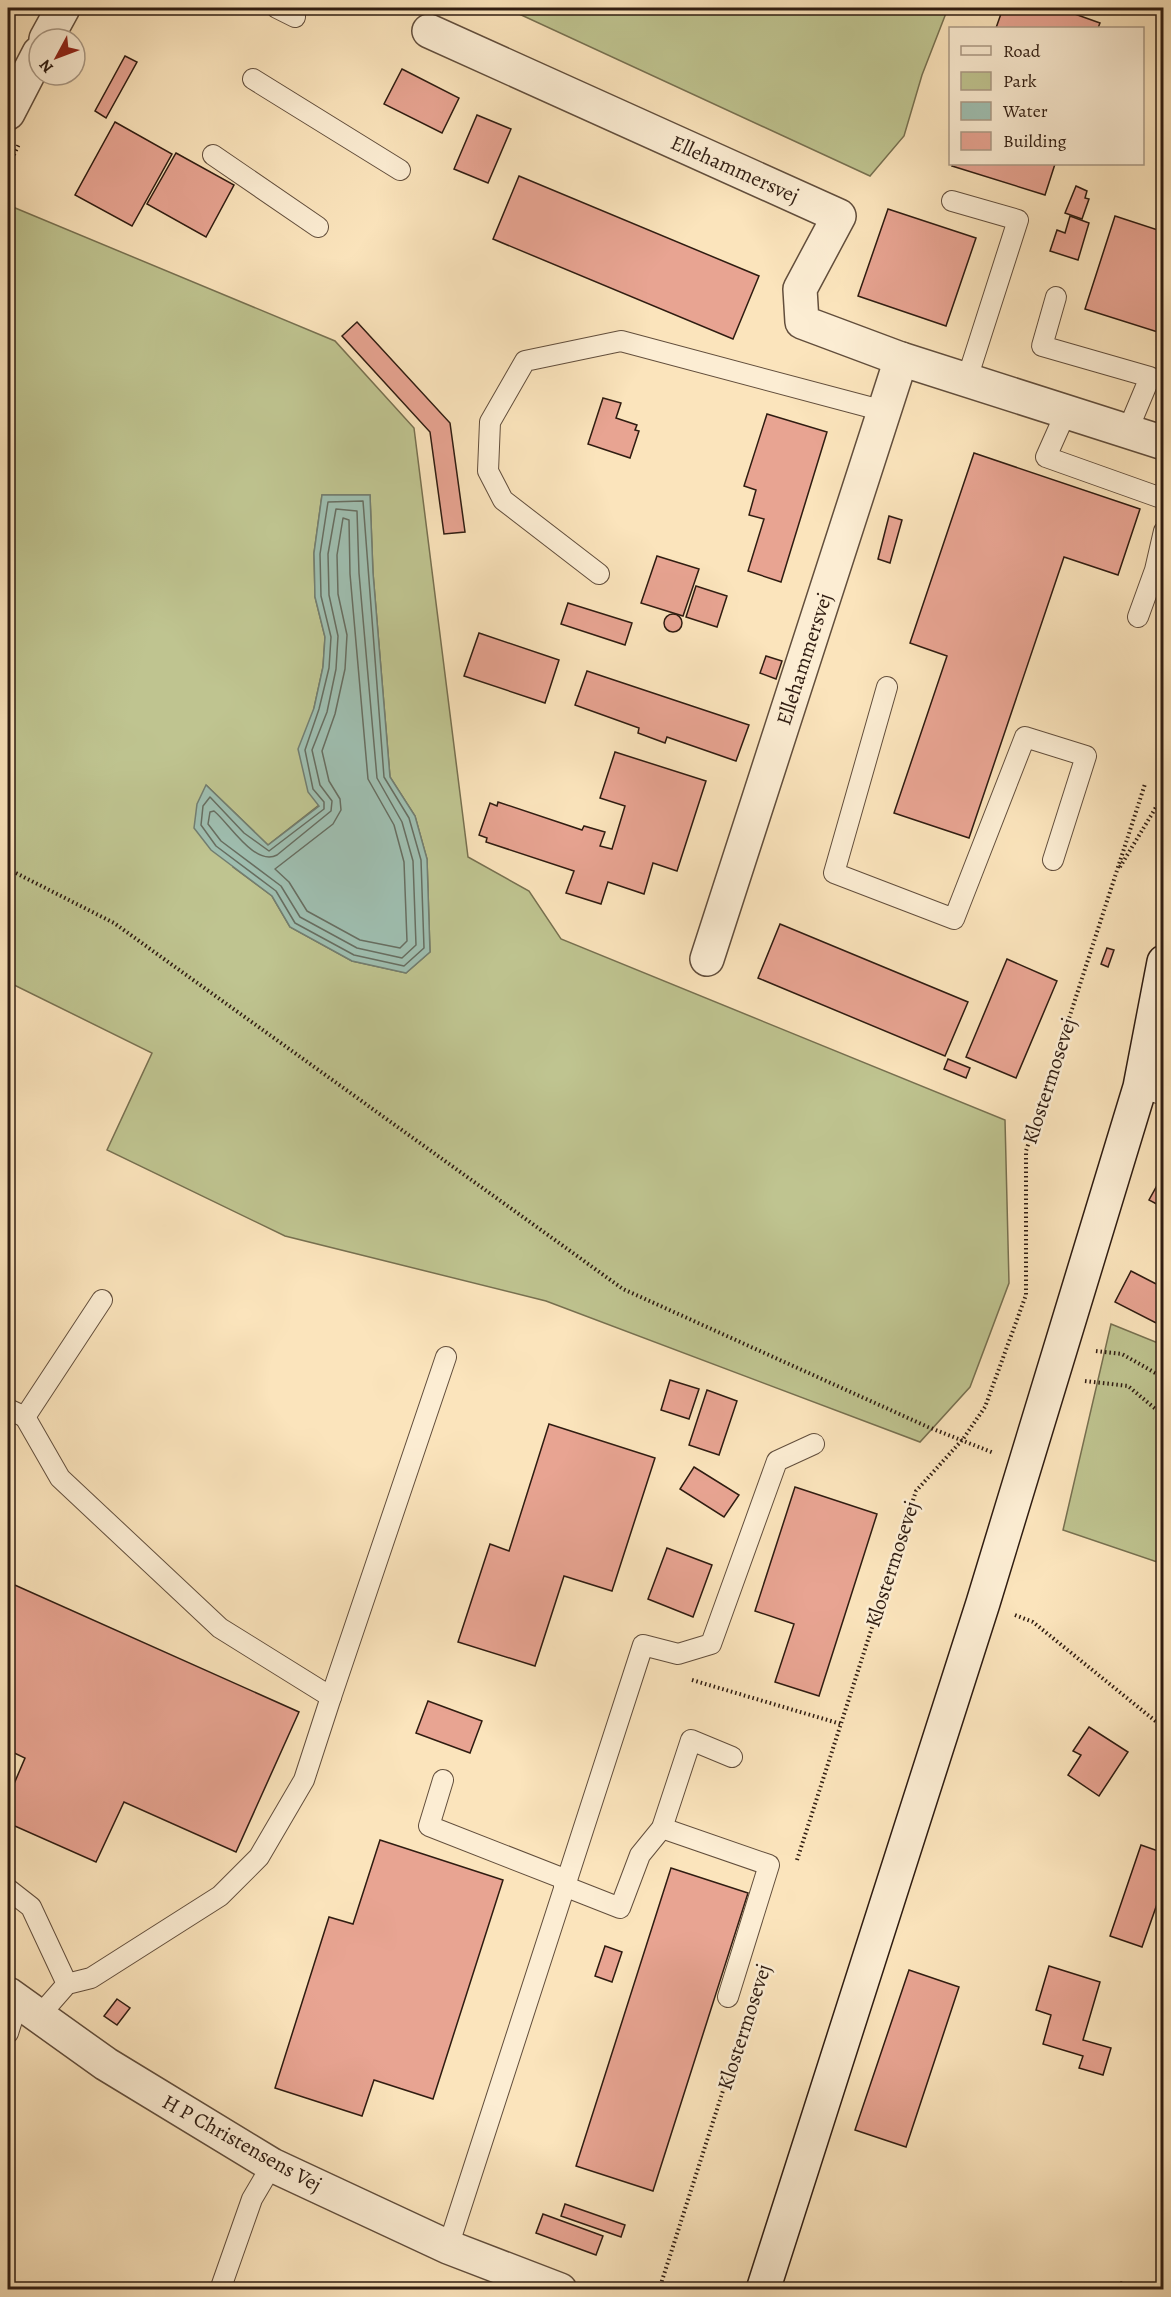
<svg xmlns="http://www.w3.org/2000/svg" width="1171" height="2297" font-family="Alegreya,serif">
	<style>
		.green { fill: #bfc490; stroke: #777050; stroke-width: 1.5; fill-rule: evenodd }
		.water { fill: #9fbfb1; stroke: #727e71; stroke-width: 1.5 }
		.lines { fill: none; stroke-linecap: round; stroke-linejoin: round }
		.shore { stroke: #676e61; stroke-width: 1.5 }
		.building { fill: #e8a492; stroke: #2f1c11; stroke-width: 1.5 }
		.lane-casing { stroke: #624e3c; stroke-width: 22 }
		.street-casing { stroke: #624e3c; stroke-width: 36 }
		.secondary-casing { stroke: #2f1c11; stroke-width: 36 }
		.path { stroke: #2f1c11; stroke-width: 4; stroke-dasharray: 1.5 3; stroke-linecap: butt }
		.lane { stroke: #fcedd3; stroke-width: 20 }
		.street { stroke: #fcedd3; stroke-width: 33 }
		.secondary { stroke: #fcedd3; stroke-width: 33 }
		.labels { text-anchor: middle; stroke-width: 5; stroke-linejoin: round; paint-order: stroke }
		.street-label { font-size: 21px; fill: #2f1c11; stroke: #fcedd3 }
	</style>
	<rect width="100%" height="100%" fill="#fbe4bc"/>
	<filter id="stains"><feTurbulence type="fractalNoise" baseFrequency=".00333" numOctaves="4"/><feColorMatrix values="0 0 0 0 .2 0 0 0 0 .09 0 0 0 0 .02 0 0 0 .5 -.17"/></filter>
	<radialGradient id="worn" r=".72"><stop offset=".6" stop-color="#630" stop-opacity="0"/><stop offset="1" stop-color="#630" stop-opacity=".3"/></radialGradient>
	<g class="green">
		<path d="M506,8H948L922,75L904,136L870,176Z"/>
		<path d="M8,205L335,341L414,428L468,857L529,891L561,939L1005,1120L1009,1283L970,1387L920,1442L546,1301L285,1236L107,1150L152,1053L8,982ZM322,495H370L373,573L390,777L415,816L427,859L430,952L406,973L352,961L290,927L272,896L233,867L206,785L268,845L319,805L314,708L323,667L325,637L315,597L314,553Z"/>
		<path d="M1111,1324L1163,1345V1564L1063,1530Z"/>
	</g>
	<path class="water" d="M322,495H370L373,573L390,777L415,816L427,859L430,952L406,973L352,961L290,927L272,896L211,850L194,828L197,804L206,785L268,845L319,806L308,792L298,749L314,708L323,667L325,637L315,597L314,553Z"/>
	<g class="lines">
		<g class="shore">
			<path d="M363,501L384,777L409,818L421,860L424,948L404,966L354,955L295,923L276,891L216,846L201,825L203,806L210,797L244,833L269,851L324,809V802L313,789L305,750L319,709L329,668L331,637L321,596L320,554L328,502Z"/>
			<path d="M336,509L357,511L359,573L377,778L402,822L413,861L416,945L402,958L357,948L300,917L281,886L221,841L208,824L210,812L214,811C229,823 255,867 277,855L331,811L332,801L320,785L312,750L327,712L336,669L338,636L329,595L328,554Z"/>
			<path d="M343,518L349,520L350,574L368,779L394,825L404,862L407,941L400,948L360,940L307,911L289,882L275,869L333,824L341,810L340,799L329,781L322,751L335,714L345,669L347,635L338,594L337,555Z"/>
		</g>
	</g>
	<g class="building">
		<path d="M1003,8H1058L1100,23L1098,28H996Z"/>
		<path d="M125,56L137,62L106,118L95,111Z"/>
		<path d="M402,69L459,98L442,133L384,104Z"/>
		<path d="M477,115L511,129L488,183L454,169Z"/>
		<path d="M115,122L172,154L132,226L75,195Z"/>
		<path d="M176,153L234,185L206,237L147,204Z"/>
		<path d="M953,164H1055L1045,195L952,166Z"/>
		<path d="M519,176L759,276L733,339L493,239Z"/>
		<path d="M1076,186L1087,191L1085,198L1089,199L1082,219L1065,213Z"/>
		<path d="M888,209L976,238L946,326L858,296Z"/>
		<path d="M1070,216L1089,223L1078,260L1050,251L1057,230L1065,233Z"/>
		<path d="M1115,216L1164,232V334L1085,309Z"/>
		<path d="M357,322L450,423L465,532L444,534L430,432L342,336Z"/>
		<path d="M603,398L621,403L616,418L637,425L635,430L639,431L630,458L588,444Z"/>
		<path d="M767,414L827,432L781,582L748,571L764,519L749,515L756,490L744,486Z"/>
		<path d="M974,453L1140,509L1118,575L1064,557L969,838L894,813L947,656L910,643Z"/>
		<path d="M889,516L902,520L890,563L878,559Z"/>
		<path d="M657,556L699,569L683,616L641,603Z"/>
		<path d="M696,586L727,596L717,627L686,617Z"/>
		<path d="M568,603L632,623L625,645L561,624Z"/>
		<circle cx="673" cy="623" r="9"/>
		<path d="M479,633L559,660L545,703L464,676Z"/>
		<path d="M766,656L782,661L776,679L760,673Z"/>
		<path d="M587,671L749,725L736,761L667,737L665,743L638,733L639,728L575,705Z"/>
		<path d="M615,752L706,781L677,871L653,863L644,894L608,882L601,904L566,893L574,871L486,842L487,838L479,835L490,803L497,806L498,802L582,830L584,826L605,832L600,846L612,849L625,806L600,798Z"/>
		<path d="M780,924L968,1002L945,1056L758,978Z"/>
		<path d="M1107,948L1114,950L1108,967L1101,964Z"/>
		<path d="M1007,959L1057,981L1016,1078L966,1057Z"/>
		<path d="M948,1059L970,1068L966,1078L944,1069Z"/>
		<path d="M1164,1173V1208L1149,1200Z"/>
		<path d="M1131,1271L1164,1288V1327L1115,1302Z"/>
		<path d="M670,1380L699,1389L689,1419L661,1410Z"/>
		<path d="M707,1390L737,1401L719,1455L689,1445Z"/>
		<path d="M549,1424L655,1458L612,1591L564,1576L535,1666L458,1642L490,1544L509,1551Z"/>
		<path d="M694,1467L739,1495L724,1517L680,1489Z"/>
		<path d="M795,1487L877,1514L819,1696L775,1682L794,1624L755,1611Z"/>
		<path d="M667,1548L712,1565L693,1617L648,1599Z"/>
		<path d="M8,1582L299,1712L236,1852L124,1802L96,1862L8,1823V1798L25,1758L8,1750Z"/>
		<path d="M428,1701L482,1721L470,1753L416,1733Z"/>
		<path d="M1089,1727L1128,1752L1099,1796L1068,1775L1081,1755L1073,1751Z"/>
		<path d="M380,1840L503,1880L433,2099L374,2080L362,2116L275,2088L329,1917L353,1924Z"/>
		<path d="M1141,1845L1164,1853V1884L1142,1947L1110,1936Z"/>
		<path d="M671,1868L748,1893L653,2191L576,2166Z"/>
		<path d="M605,1946L622,1952L612,1982L595,1976Z"/>
		<path d="M1049,1966L1100,1982L1083,2040L1111,2048L1103,2075L1079,2068L1083,2056L1043,2044L1051,2015L1036,2010Z"/>
		<path d="M909,1970L959,1987L906,2147L855,2130Z"/>
		<path d="M117,1999L130,2008L117,2025L104,2016Z"/>
		<path d="M565,2204L625,2225L621,2237L561,2216Z"/>
		<path d="M543,2214L603,2236L596,2255L536,2233Z"/>
		<path d="M1121,2282L1138,2290H1118Z"/>
	</g>
	<g class="lines">
		<g class="lane-casing">
			<g id="lane">
				<path d="M277,8L295,17"/>
				<path d="M253,79L400,170"/>
				<path d="M213,155L318,227"/>
				<path d="M952,201L1018,220L967,379"/>
				<path d="M1056,297L1042,346L1150,377L1127,432"/>
				<path d="M1066,412L1046,457L1164,499"/>
				<path d="M599,574L503,500L488,471L490,422L525,361L621,341L884,411"/>
				<path d="M1138,617L1155,570L1164,531"/>
				<path d="M887,687L834,873L954,919L1025,737L1086,756L1053,860"/>
				<path d="M1140,1087L1164,1095"/>
				<path d="M8,1409L25,1417L102,1300"/>
				<path d="M25,1417L60,1478L220,1628L331,1697L446,1357"/>
				<path d="M443,1780L429,1826L567,1880"/>
				<path d="M662,1828L769,1865L728,1997"/>
				<path d="M564,1886L620,1908L640,1855L662,1828L691,1740L732,1757"/>
				<path d="M8,1889L31,1907L67,1984"/>
				<path d="M39,2016L67,1984L91,1978L220,1896L259,1857L304,1780L331,1697"/>
				<path d="M8,2033L18,2001"/>
				<path d="M448,2247L643,1645L678,1654L711,1644L777,1461L814,1444"/>
				<path d="M220,2290L252,2199L272,2165"/>
			</g>
		</g>
		<g class="street-casing">
			<g id="street">
				<path d="M429,31L839,216L800,289L802,322L901,359"/>
				<path d="M46,39L63,8"/>
				<path d="M8,113L39,53"/>
				<path d="M707,959L901,359L1164,443"/>
				<path d="M8,1994L106,2064L272,2165L448,2247L560,2290"/>
			</g>
		</g>
		<g class="secondary-casing">
			<path id="secondary" d="M763,2290L983,1603L1140,1087L1164,962"/>
		</g>
		<g class="path">
			<path d="M8,167L19,144"/>
			<path d="M1158,746L1164,730"/>
			<path d="M1120,867L1164,794"/>
			<path d="M8,869L114,923L623,1289L928,1427L994,1453"/>
			<path d="M1096,1351L1122,1354L1164,1378"/>
			<path d="M1085,1381L1128,1386L1164,1416"/>
			<path d="M1015,1615L1033,1622L1164,1728"/>
			<path d="M692,1680L841,1724"/>
			<path d="M797,1860L916,1491L963,1439L985,1407L1026,1295V1151L1145,784"/>
			<path d="M659,2290L746,2019"/>
		</g>
		<use href="#lane" class="lane"/>
		<use href="#street" class="street"/>
		<use href="#secondary" class="secondary"/>
	</g>
	<g class="labels">
		<g class="street-label">
			<text transform="translate(735 169) rotate(24)" y="7">Ellehammersvej</text>
			<text transform="translate(804 659) rotate(-72)" y="7">Ellehammersvej</text>
			<text transform="translate(1049 1081) rotate(-72)" y="7">Klostermosevej</text>
			<text transform="translate(892 1564) rotate(-72)" y="7">Klostermosevej</text>
			<text transform="translate(744 2027) rotate(-72)" y="7">Klostermosevej</text>
			<text transform="translate(242 2143) rotate(29)" y="7">H P Christensens Vej</text>
		</g>
	</g>
	<rect width="1171" height="2297" fill="none" stroke="#fbe4bc" stroke-width="30"/>
	<rect x="9" y="9" width="1153" height="2279" fill="none" stroke="#2f1c11" stroke-width="3"/>
	<rect x="15" y="15" width="1141" height="2267" fill="none" stroke="#2f1c11" stroke-width="1.5"/>
	<rect x="949" y="27" width="195" height="138" fill="#fcedd3" stroke="#aa9985" stroke-width="1.5"/>
	<rect x="961" y="46" width="30" height="9" fill="#fcedd3" stroke="#aa9985" stroke-width="1.5"/>
	<text x="1003" y="57" font-size="18" fill="#2f1c11">Road</text>
	<rect x="961" y="72" width="30" height="18" fill="#bfc490" stroke="#aa9985" stroke-width="1.5"/>
	<text x="1003" y="87" font-size="18" fill="#2f1c11">Park</text>
	<rect x="961" y="102" width="30" height="18" fill="#9fbfb1" stroke="#aa9985" stroke-width="1.5"/>
	<text x="1003" y="117" font-size="18" fill="#2f1c11">Water</text>
	<rect x="961" y="132" width="30" height="18" fill="#e8a492" stroke="#aa9985" stroke-width="1.5"/>
	<text x="1003" y="147" font-size="18" fill="#2f1c11">Building</text>
	<g transform="translate(57 57) rotate(229)"><circle r="28" fill="#fcedd3" stroke="#aa9985" stroke-width="1.5"/>
	<path d="M0-4.5L10 22L0 15L-10 22Z" fill="#8f2418"/>
	<text y="-9" font-size="16" font-weight="bold" text-anchor="middle" fill="#2f1c11">N</text>
	</g>
	<rect width="100%" height="100%" filter="url(#stains)"/>
	<rect width="100%" height="100%" fill="url(#worn)"/>
</svg>
